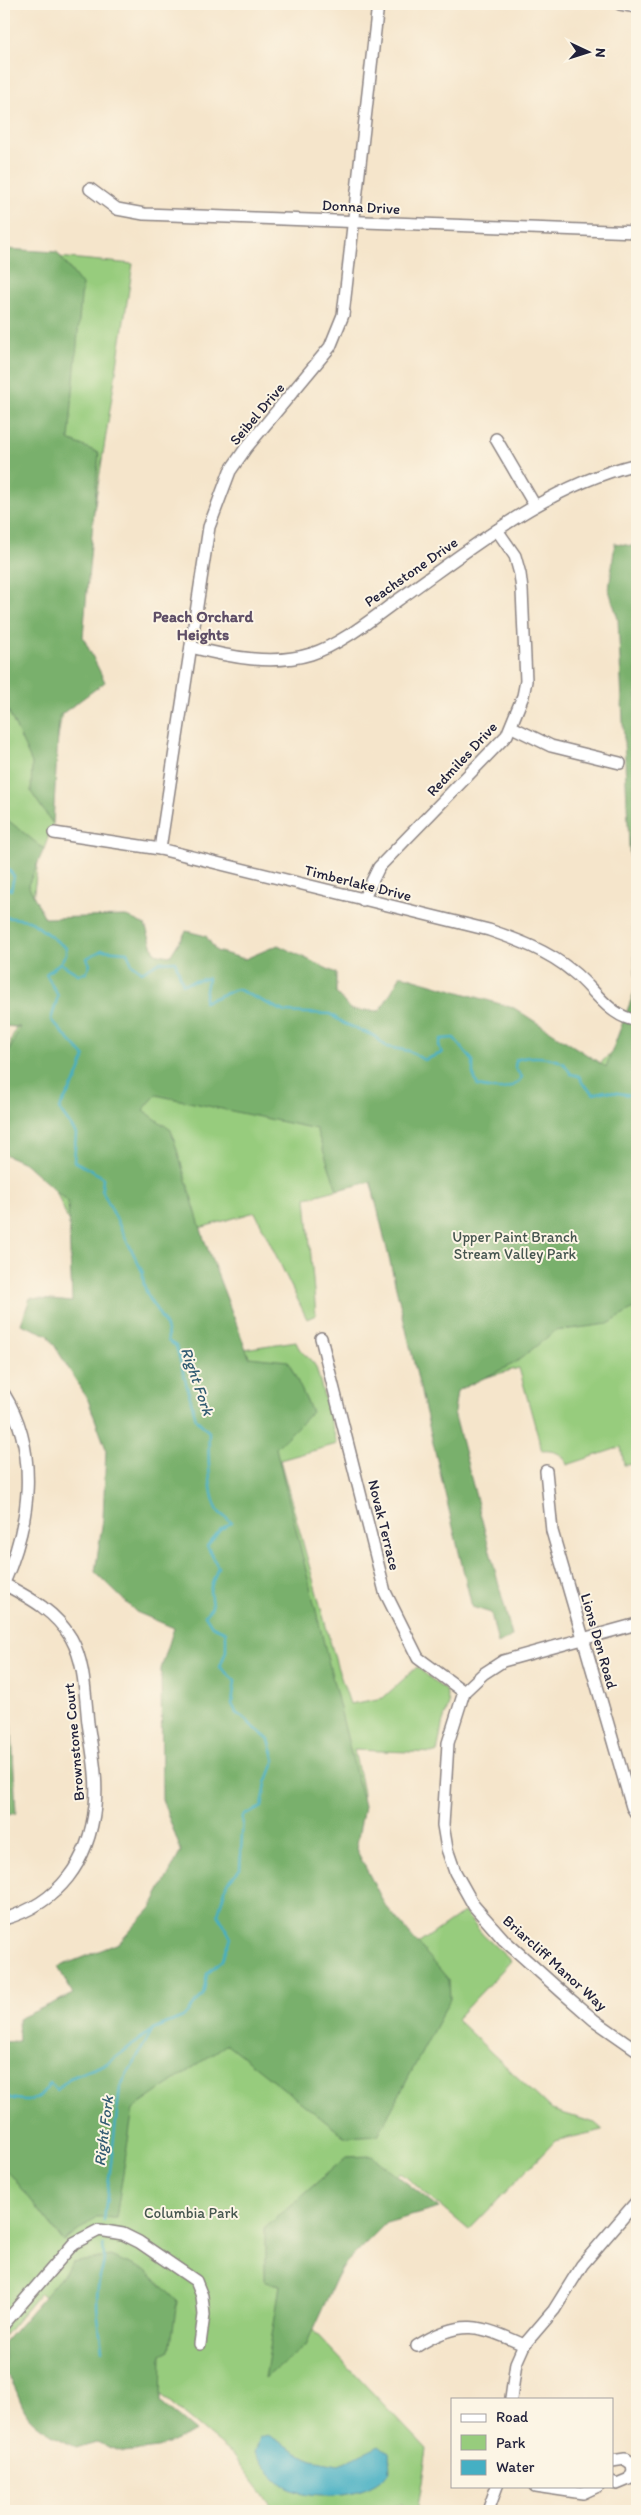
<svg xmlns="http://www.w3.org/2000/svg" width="641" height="2515" font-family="Itim,sans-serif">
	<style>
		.green { fill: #97cc7d; stroke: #5c775c }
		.forest { fill: #79b06c; stroke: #4e6954 }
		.water { fill: #45afc3; stroke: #34687f }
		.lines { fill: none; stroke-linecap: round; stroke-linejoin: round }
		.stream { stroke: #45afc3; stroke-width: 2.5 }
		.minor-casing { stroke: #8c8483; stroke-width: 14 }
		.minor { stroke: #fff; stroke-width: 11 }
		.labels { text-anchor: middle; stroke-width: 4; stroke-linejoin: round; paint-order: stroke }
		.street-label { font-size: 15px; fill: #22223b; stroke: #fcf5e5 }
		.park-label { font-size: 15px; fill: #45554f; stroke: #fcf5e5 }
		.neighbourhood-label { font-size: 16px; font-weight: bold; fill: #5e4e66; stroke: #fcf5e5 }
		.water-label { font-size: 16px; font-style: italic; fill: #305a71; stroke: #fcf5e5 }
	</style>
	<rect width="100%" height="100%" fill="#fcf5e5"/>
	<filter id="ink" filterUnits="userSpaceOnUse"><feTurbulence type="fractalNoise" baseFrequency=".02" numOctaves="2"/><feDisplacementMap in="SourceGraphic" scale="10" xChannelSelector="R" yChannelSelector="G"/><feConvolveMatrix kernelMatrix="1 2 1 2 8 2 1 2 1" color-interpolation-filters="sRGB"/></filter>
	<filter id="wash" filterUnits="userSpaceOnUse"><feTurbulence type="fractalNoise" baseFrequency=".0096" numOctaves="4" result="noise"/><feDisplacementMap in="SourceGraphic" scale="20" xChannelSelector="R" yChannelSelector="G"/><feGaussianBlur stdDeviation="1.12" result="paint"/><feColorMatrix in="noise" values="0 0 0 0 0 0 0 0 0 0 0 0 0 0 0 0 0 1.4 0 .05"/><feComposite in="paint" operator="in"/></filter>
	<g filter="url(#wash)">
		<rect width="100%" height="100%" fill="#f5e5cb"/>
		<path class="green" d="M4,252L133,264L46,814L53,824L44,849L40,846L16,1027L333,1043L539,1123L613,1051L637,1017V1464L624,1465L621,1447L567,1465C564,1453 553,1450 542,1451L519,1368L429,1393L370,1181L306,1198L316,1315L307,1319L255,1212L196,1229L244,1349L296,1341C299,1354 311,1357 316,1367L337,1444L280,1460L337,1666L350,1704L383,1698L417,1667L446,1691L449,1704L442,1725L437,1753L354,1750L363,1793L353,1845L375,1896L412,1948L464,1912L483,1935L511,1961L456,2019L552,2110L595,2123L603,2130L555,2141L469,2230L400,2172L308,2325L427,2450L418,2507L421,2511H408L402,2504L365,2511H276L232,2454L40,2293L4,2336V2121L154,2056L211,1797L166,1461L12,1083L4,1082V1061L16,1027L4,1026Z"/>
		<g class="forest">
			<path d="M4,249L57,252L82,285L69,440L99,453L83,637L105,682L59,716L53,824L31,792L32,763L8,710L4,708Z"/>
			<path d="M615,543L637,547V1307L608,1324L555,1331L515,1363L457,1391L454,1412L512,1636L498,1644L491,1613L472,1607L371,1182L337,1190L316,1129L156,1095L143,1110L171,1130L204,1239L249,1357L288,1361L312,1412L276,1448L364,1806L356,1849L385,1905L449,1980L450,1999L378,2135L345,2137L227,2044L133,2109L116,2218H95L64,2242L12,2176L4,2170V2042L19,2041L18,2019L73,1994L58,1967L119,1943L151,1908L181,1851L162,1799L161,1669L174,1628L136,1612L95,1572L103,1519L106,1449L88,1400L48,1335L21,1324L30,1298L72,1302L68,1202L26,1164L4,1154V1063L20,1027L4,1026V817L44,849L28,885L45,918L126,916L145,925L155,953L170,956L186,931L206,936L216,951L245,959L278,945L336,973V993L351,1010L380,1011L401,975L514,1008L606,1067L636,987L618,619L609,590Z"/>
			<path d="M11,1711L16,1813L4,1816V1717Z"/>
			<path d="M372,2156L439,2208L386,2223L341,2268L306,2345L265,2379L280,2285L265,2282V2228L346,2157Z"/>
			<path d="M110,2256L145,2270L177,2301L170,2351L162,2355L161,2402L196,2431L158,2448L123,2452L96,2442L76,2448C63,2440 35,2427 27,2414C18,2401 17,2383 4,2373V2343L73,2263Z"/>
		</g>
		<path class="water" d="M268,2435L311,2460L339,2465L379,2445L389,2453L390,2473C384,2477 378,2483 371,2486C349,2497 313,2498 290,2489C279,2485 261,2464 255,2453L260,2437Z"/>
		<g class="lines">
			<g class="stream">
				<path d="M4,864L14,876L11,890L4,885"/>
				<path d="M4,917L29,920L66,948V954L60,963L46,974L58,996L51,1020L85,1057L76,1080L59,1109L76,1133L74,1161L103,1177L102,1190L143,1273C141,1301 169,1315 168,1341L176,1346L196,1419L209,1432C208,1451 208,1497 219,1512C222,1516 228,1519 232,1522L220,1530L207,1546L218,1567L210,1590L212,1607L205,1615L212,1626L226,1632V1651L220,1667L235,1681L232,1704L236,1712L269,1740L275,1760L266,1783L262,1807L243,1816L240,1869L227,1883L218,1914L231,1938L222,1960L207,1974L203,1995L183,2017L153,2029L120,2087L104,2221"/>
				<path d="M60,963L78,974L86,973L90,965L87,958L102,950L127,952L132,964L142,972L159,962L175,961L183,984L208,978L204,1002L237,989L285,1012L330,1014L343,1023L374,1036L387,1047L409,1051L424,1060L442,1053L439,1046L441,1039L454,1038L473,1061V1074L478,1086C495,1090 511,1093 522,1077L515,1068L516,1060C527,1055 553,1056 564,1064C566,1066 569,1071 571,1074L579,1076L583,1084L594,1094L605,1091L637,1096"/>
				<path d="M4,2087L9,2098C30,2101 38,2104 50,2083L56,2090L70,2078L108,2063L152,2030"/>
				<path d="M102,2350C100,2329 95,2308 98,2287C101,2269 106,2265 103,2245"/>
			</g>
		</g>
	</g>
	<g filter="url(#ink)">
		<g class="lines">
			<g class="minor-casing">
				<g id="minor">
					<path d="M620,4L637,7"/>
					<path d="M90,189L117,209L144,214L637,232"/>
					<path d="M496,439L534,504"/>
					<path d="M191,647C229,657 273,666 311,654C340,645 373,618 398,600C473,547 546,486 637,464"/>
					<path d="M512,727L551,746L620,763"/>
					<path d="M54,833L160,849L489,930C518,940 548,951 572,971C592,986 606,1012 630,1019"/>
					<path d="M160,849L209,527L230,471L246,448L330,347L343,315L378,4"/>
					<path d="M363,900L379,867L507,735L523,696L526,681L522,590L520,574L515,556L497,530"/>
					<path d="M321,1338L385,1592L418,1658L464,1692"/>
					<path d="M4,1394C40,1452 30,1523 4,1583"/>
					<path d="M546,1471L552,1531L632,1807L637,1815"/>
					<path d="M4,1584C30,1598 55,1611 71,1638C85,1663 85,1695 88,1723C92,1750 98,1779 95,1806C89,1862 59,1903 4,1919"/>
					<path d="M637,1624L503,1661L483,1674L464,1692L448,1743L443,1825L447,1849L455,1872L474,1906L504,1940L563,1993L594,2020L637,2050"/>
					<path d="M4,2324L74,2243L99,2230L123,2234L139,2242L196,2281L202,2296L204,2315L200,2344"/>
					<path d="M417,2346C461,2318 480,2325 524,2345"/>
					<path d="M511,2399L516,2363L524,2345L554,2310L582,2265L637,2201"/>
					<path d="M612,2461L625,2459L632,2464L633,2471L629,2479L617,2484L612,2482"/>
					<path d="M535,2486L583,2493L598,2486"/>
					<path d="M488,2511L497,2486"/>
				</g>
			</g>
			<use href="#minor" class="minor"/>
		</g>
	</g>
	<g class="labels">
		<g class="street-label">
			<text transform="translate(361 207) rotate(3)" y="5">Donna Drive</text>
			<text transform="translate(257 414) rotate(-50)" y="5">Seibel Drive</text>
			<text transform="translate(411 572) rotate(-35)" y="5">Peachstone Drive</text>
			<text transform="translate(462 759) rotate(-47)" y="5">Redmiles Drive</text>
			<text transform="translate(358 883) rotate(14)" y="5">Timberlake Drive</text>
			<text transform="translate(384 1525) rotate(76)" y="5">Novak Terrace</text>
			<text transform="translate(599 1641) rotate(74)" y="5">Lions Den Road</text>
			<text transform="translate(74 1742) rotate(-95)" y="5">Brownstone Court</text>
			<text transform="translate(555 1963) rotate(42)" y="5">Briarcliff Manor Way</text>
		</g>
		<g class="park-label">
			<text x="515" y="1242">Upper Paint Branch<tspan x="515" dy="17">Stream Valley Park</tspan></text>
			<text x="191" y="2218">Columbia Park</text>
		</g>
		<g class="neighbourhood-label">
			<text x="203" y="622">Peach Orchard<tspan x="203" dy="18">Heights</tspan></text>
		</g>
		<g class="water-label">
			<text transform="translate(198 1381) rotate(71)" y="6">Right Fork</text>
			<text transform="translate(103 2131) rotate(-83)" y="6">Right Fork</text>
		</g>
	</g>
	<rect width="641" height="2515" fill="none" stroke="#fcf5e5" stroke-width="20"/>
	<rect x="451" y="2398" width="162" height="90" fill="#fcf5e5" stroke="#a5a1a1"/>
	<rect x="461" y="2414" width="25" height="8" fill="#ffffff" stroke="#a5a1a1"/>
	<text x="496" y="2422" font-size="15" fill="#22223b">Road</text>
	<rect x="461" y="2435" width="25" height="15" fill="#97cc7d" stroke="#a5a1a1"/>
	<text x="496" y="2448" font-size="15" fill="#22223b">Park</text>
	<rect x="461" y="2460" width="25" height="15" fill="#45afc3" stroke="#a5a1a1"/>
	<text x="496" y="2472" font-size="15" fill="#22223b">Water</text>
	<g transform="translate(588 52) rotate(94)" stroke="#fcf5e5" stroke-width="4" paint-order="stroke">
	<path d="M0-4L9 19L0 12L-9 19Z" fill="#22223b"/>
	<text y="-8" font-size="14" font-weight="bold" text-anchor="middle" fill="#22223b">N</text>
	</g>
</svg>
